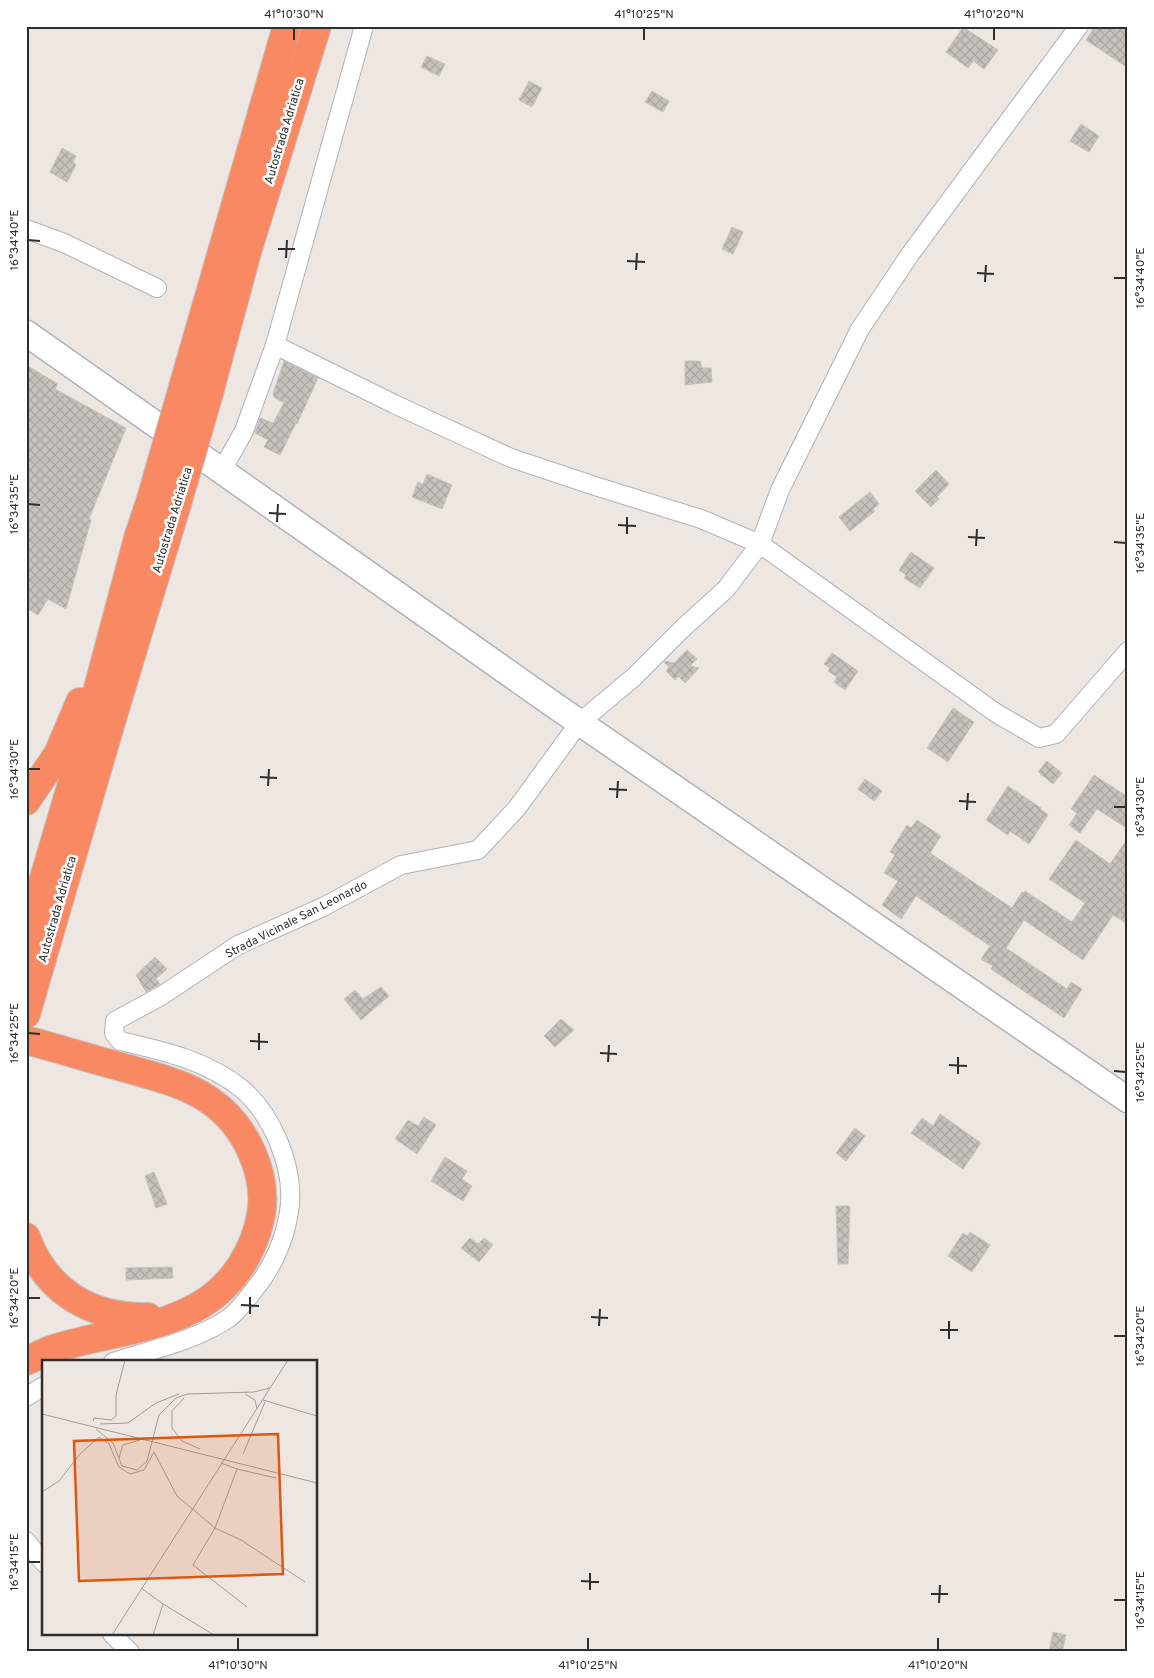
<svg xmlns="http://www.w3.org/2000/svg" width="1154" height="1678" font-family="Overpass,sans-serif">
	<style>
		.building { fill: url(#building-cross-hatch); stroke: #cac2ba }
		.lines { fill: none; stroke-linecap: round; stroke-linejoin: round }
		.street-casing { stroke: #aeb2b9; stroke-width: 20 }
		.secondary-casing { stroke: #aeb2b9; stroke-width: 28 }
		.highway-casing { stroke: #c4c4c4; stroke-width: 30 }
		.street { stroke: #fff; stroke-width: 18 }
		.secondary { stroke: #fff; stroke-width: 25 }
		.highway { stroke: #f88963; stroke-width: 28 }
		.highway-bridge-casing { stroke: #c4c4c4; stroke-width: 30; stroke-linecap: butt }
		.highway-bridge { stroke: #f88963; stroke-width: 28 }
		.ticks { fill: none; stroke: #2e2e2e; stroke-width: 2 }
		.labels { text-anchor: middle; stroke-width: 5; stroke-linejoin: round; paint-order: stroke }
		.street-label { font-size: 12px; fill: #2e2e2e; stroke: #fff }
		.inset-road { fill: none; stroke: #a19c99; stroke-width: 1 }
		.view { fill: #df570e; fill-opacity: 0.15; stroke: #df570e; stroke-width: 2.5 }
		.inset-edge { fill: none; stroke: #2e2e2e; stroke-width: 2.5 }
		.neatline { fill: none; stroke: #2e2e2e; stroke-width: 2 }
		.ticks-label { font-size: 12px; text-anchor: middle; fill: #2e2e2e }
	</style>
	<defs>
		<pattern id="building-cross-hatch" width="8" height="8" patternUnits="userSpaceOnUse" patternTransform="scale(1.25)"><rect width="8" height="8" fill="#c7c1bc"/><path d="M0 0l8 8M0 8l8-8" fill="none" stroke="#aba6a2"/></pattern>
	</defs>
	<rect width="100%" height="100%" fill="#eee6e1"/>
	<g class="building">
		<path d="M1095,26H1110L1118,31L1121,26H1128V68L1086,40Z"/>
		<path d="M963,27L998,50L984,69L973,61L968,68L946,52Z"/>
		<path d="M427,56L445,64L439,76L421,67Z"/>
		<path d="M529,81L542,88L532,107L519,100Z"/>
		<path d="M652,91L669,101L663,112L645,102Z"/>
		<path d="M1081,124L1099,136L1089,152L1070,141Z"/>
		<path d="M62,148L76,156L73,163L76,165L67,182L50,172Z"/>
		<path d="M732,227L743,232L733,254L722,249Z"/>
		<path d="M284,361L318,378L297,424L296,423L280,455L264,447L268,440L255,433L260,418L273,423L284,403L274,397L273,394Z"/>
		<path d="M685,361H700L702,368H711L712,382L685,385Z"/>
		<path d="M26,365L58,384L55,389L126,428L89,519L91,520L66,609L48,599L38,615L26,608Z"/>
		<path d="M936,470L949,484L937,497L939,499L931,507L915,491Z"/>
		<path d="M427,474L452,485L442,509L412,497L418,482L423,484Z"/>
		<path d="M870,492L879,504L873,509L875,511L850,531L839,517Z"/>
		<path d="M911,552L934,568L920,588L904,578L906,575L899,570Z"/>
		<path d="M687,650L697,659L690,666L699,668L685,683L678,676L675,680L666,671L669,667L664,662L665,661L674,663Z"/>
		<path d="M832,653L858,671L845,690L834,682L837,677L828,671L830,668L824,664Z"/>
		<path d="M953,708L974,722L948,762L927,748Z"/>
		<path d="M1047,761L1062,773L1053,784L1038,772Z"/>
		<path d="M1094,775L1128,797V829L1097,809L1080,833L1069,825L1077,813L1071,809Z"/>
		<path d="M865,779L882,791L874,801L858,789Z"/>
		<path d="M1008,786L1041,808L1040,809L1048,815L1029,844L1010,831L1008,835L986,820Z"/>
		<path d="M917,820L941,836L930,853L1012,908L1022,892L1024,893L1025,891L1072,922L1085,903L1049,879L1076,840L1110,864L1128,838V924L1113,915L1083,960L1024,920L1006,948L1067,989L1071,982L1082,989L1064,1018L991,969L993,966L981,959L990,946L916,896L901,919L882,905L898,881L884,873L895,855L890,852L907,825L911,828Z"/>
		<path d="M155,957L167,969L156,979L160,984L146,992L136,975Z"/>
		<path d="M381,987L389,996L361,1020L344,999L355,990L363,999Z"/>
		<path d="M561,1019L574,1030L555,1047L544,1036Z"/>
		<path d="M940,1114L981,1143L963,1169L911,1133L922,1118L933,1126Z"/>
		<path d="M424,1117L436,1125L417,1154L395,1139L408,1120L418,1126Z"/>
		<path d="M855,1128L865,1136L846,1161L836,1153Z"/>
		<path d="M445,1157L467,1171L462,1179L472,1186L463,1201L431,1181Z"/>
		<path d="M154,1172L167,1204L156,1208L145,1176Z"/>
		<path d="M836,1206H850L848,1264H838Z"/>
		<path d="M970,1232L990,1245L972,1272L948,1256L963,1233L967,1236Z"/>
		<path d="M470,1238L478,1244L484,1238L493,1245L479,1262L461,1248Z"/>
		<path d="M172,1267L173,1278L126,1280V1268Z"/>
		<path d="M1053,1632L1066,1635L1062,1652H1049Z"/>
	</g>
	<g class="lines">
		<g class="street-casing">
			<g id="street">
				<path d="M1079,26L911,253L860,329L780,490L760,544L996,713L1039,738L1056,734L1128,651"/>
				<path d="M26,229L64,243L157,288"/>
				<path d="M221,472L244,431L275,345"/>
				<path d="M113,1362C151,1350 195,1341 229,1318C238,1311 247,1299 254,1290C274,1266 287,1235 290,1204C293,1164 272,1115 242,1089C206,1060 163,1051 120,1041L114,1033L115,1021L161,996L238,945L323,907L401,865L478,850L517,808L579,723L634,677L683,628L726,589L760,544L701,519L595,486L511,458L394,404L275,345L364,26"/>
				<path d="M26,1397L44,1386"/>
				<path d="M26,1541L44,1563"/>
				<path d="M112,1634L130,1652"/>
			</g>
		</g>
		<g class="secondary-casing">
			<path id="secondary" d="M26,333L554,705L1128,1100"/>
		</g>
		<g class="highway-casing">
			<g id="highway">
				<path d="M183,387L287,26"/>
				<path d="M209,393L247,252L317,26"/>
				<path d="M26,801L58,754L80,702"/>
				<path d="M26,939L78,763L138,538L151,499"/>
				<path d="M26,1014L114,712L177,504"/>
				<path d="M26,1040C59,1049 92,1059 125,1068C153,1076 184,1083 209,1100C245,1124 268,1173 261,1215C254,1252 233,1285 202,1304C155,1332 101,1333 50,1350C42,1353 34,1358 26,1361"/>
				<path d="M26,1237C46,1292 91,1318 148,1317"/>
			</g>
		</g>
		<use href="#street" class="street"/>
		<use href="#secondary" class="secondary"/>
		<use href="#highway" class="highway"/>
		<g class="highway-bridge-casing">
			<g id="highway-bridge">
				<path d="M151,499L183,387"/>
				<path d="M177,504L209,393"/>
			</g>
		</g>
		<use href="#highway-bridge" class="highway-bridge"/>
	</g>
	<path class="ticks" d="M294,40V28M644,40V28M994,40V28M28,240L40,241M278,249H295M286,258L287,240M627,261L645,262M636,270L637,253M977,273L994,274M1114,278H1126M985,282L986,265M28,504L40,505M269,513L286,514M277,522L278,504M618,525L636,526M627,534V517M968,537L985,538M1114,542L1126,543M976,546L977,529M28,769H40M260,777L277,778M268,786L269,769M609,789L627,790M617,798L618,781M959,801L976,802M1114,807H1126M967,810L968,793M28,1033L40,1034M250,1041L268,1042M259,1050V1033M600,1053L617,1054M608,1062L609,1045M949,1065L967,1066M1114,1071L1126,1072M958,1074V1057M28,1298H40M241,1305L259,1306M250,1314V1297M591,1317L608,1318M599,1326L600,1309M940,1330H958M1114,1336H1126M949,1339V1321M28,1562H40M581,1581L599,1582M590,1590V1573M931,1594H948M1114,1600H1126M939,1603L940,1585M238,1650V1638M588,1650V1638M938,1650V1638"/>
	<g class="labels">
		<g class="street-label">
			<text transform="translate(284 131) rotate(-73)" y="4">Autostrada Adriatica</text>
			<text transform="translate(172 520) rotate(-73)" y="4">Autostrada Adriatica</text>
			<text transform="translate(57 909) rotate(-74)" y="4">Autostrada Adriatica</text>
			<text transform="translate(296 919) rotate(-27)" y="4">Strada Vicinale San Leonardo</text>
		</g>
	</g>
	<g transform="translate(42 1360)">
		<rect width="275" height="275" fill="#eee6e1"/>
		<path class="inset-road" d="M203,34L213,40L215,49M142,38L130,51V68L140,81L158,89M221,40L275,56M0,54L275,123M51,61L52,58L69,60L74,56V35L83,0M58,64L86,63L114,43L137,34M54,69L71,83L80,106L95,110L105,101L117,55L134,38L146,34L212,32L228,28M201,94L223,42M77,98L81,85L98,80M179,103L195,109M0,132L17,121L38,94L57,77L67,84L77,107L88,114L102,110L112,92L135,136L173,168L195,109L234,118M99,228L121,244L111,275M121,244L172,275M205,247L151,205L173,168L199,180L263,222M70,275L246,0"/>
		<path class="view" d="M236,74L241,214L37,221L32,81Z"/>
		<rect width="275" height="275" class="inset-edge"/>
	</g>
	<rect width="1154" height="1678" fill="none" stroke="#ffffff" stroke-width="55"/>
	<rect x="28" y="28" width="1098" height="1622" class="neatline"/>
	<g class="ticks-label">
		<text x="294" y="18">41°10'30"N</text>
		<text x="644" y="18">41°10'25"N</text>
		<text x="994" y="18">41°10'20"N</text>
		<text transform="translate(14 240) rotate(-90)" y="4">16°34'40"E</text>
		<text transform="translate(1140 278) rotate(-90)" y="4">16°34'40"E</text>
		<text transform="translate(14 504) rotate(-90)" y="4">16°34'35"E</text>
		<text transform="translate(1140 543) rotate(-90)" y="4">16°34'35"E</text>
		<text transform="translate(14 769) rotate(-90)" y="4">16°34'30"E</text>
		<text transform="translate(1140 807) rotate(-90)" y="4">16°34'30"E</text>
		<text transform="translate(14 1033) rotate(-90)" y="4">16°34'25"E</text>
		<text transform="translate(1140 1072) rotate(-90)" y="4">16°34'25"E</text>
		<text transform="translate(14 1298) rotate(-90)" y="4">16°34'20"E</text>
		<text transform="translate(1140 1336) rotate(-90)" y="4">16°34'20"E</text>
		<text transform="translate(14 1562) rotate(-90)" y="4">16°34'15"E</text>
		<text transform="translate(1140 1600) rotate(-90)" y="4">16°34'15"E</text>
		<text x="238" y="1669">41°10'30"N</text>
		<text x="588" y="1669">41°10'25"N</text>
		<text x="938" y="1669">41°10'20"N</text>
	</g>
</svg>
